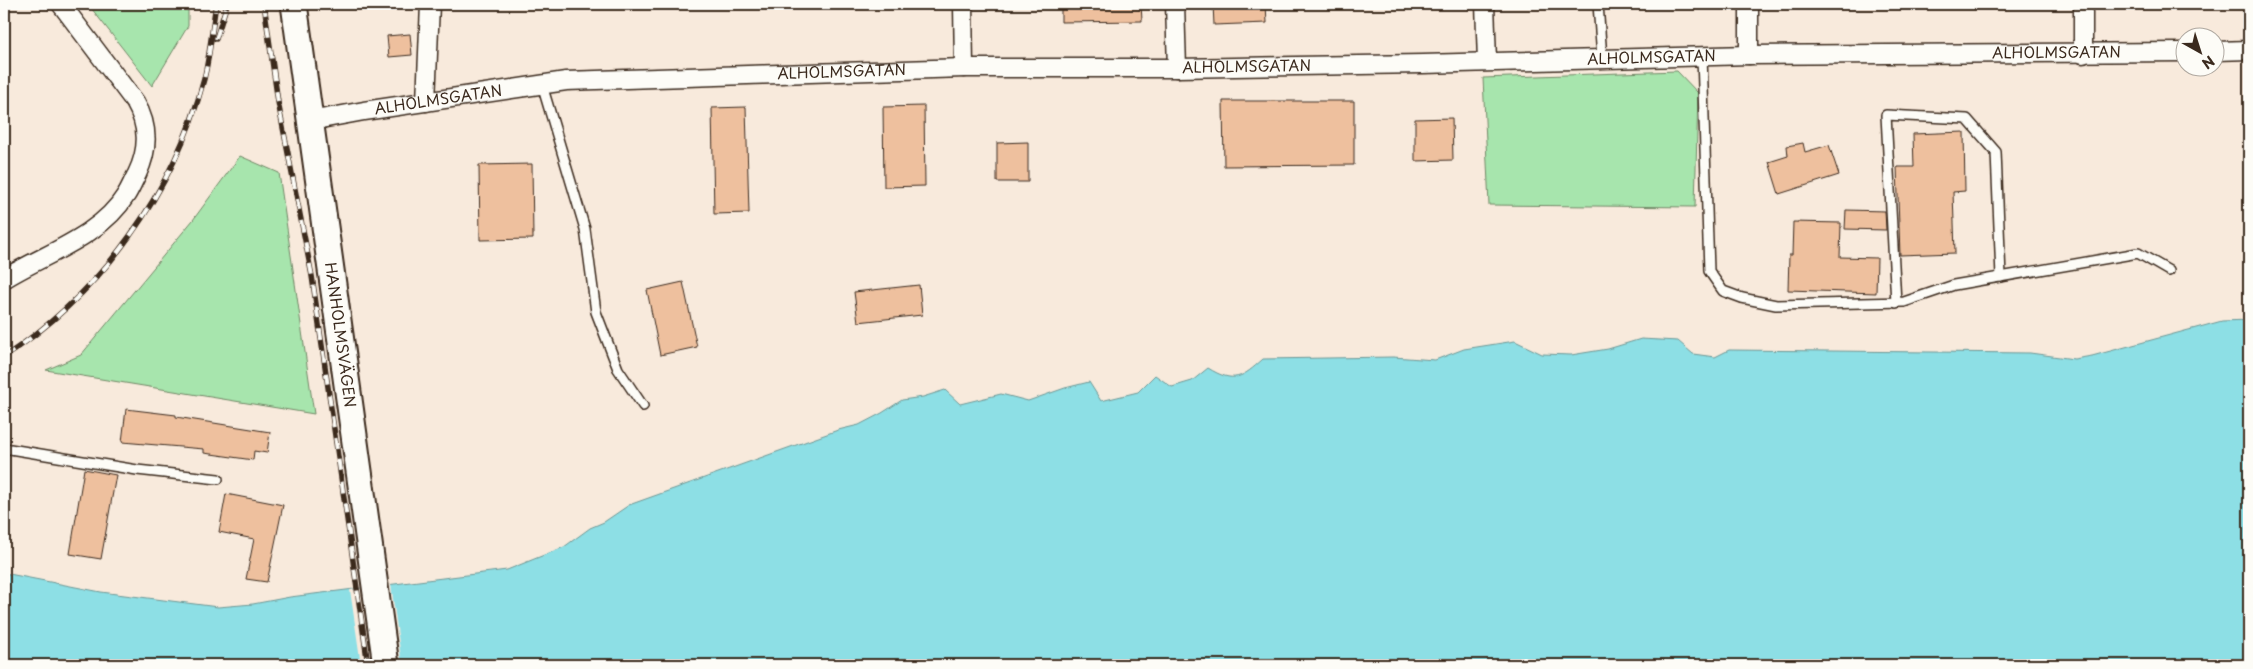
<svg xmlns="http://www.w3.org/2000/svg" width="2253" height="669" font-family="'Playpen Sans',sans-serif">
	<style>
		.green { fill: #a7e5ad; stroke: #718866 }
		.water { fill: #8ddfe5; stroke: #6c9795 }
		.pier { fill: #f8eadc }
		.building { fill: #eec09e; stroke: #3b2a1e }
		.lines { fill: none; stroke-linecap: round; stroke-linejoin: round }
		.lane-casing { stroke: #3b2a1e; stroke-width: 12 }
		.street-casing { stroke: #3b2a1e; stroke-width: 21 }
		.secondary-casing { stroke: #3b2a1e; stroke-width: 29 }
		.lane { stroke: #fdfcf7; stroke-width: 9 }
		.street { stroke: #fdfcf7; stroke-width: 18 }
		.secondary { stroke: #fdfcf7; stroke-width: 25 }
		.rail-casing { stroke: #3b2a1e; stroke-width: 5.5 }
		.rail { stroke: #fdfcf7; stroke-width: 4; stroke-dasharray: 11; stroke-linecap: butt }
		.labels { text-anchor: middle; stroke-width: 4; stroke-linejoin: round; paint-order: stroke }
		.street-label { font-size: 15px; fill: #3b2a1e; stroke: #fdfcf7 }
	</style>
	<rect width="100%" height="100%" fill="#f8eadc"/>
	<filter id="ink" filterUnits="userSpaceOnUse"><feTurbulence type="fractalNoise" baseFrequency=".02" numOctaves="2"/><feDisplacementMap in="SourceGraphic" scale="10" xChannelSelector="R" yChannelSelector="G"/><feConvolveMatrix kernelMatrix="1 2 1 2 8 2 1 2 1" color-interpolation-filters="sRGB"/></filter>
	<g filter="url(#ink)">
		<g class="green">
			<path d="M88,4H188V26L152,86Z"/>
			<path d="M1677,71L1698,93L1695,207L1489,205L1483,78Z"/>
			<path d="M240,156L279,173L314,414L46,370L81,355L193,220Z"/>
		</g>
		<path class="water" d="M2249,320V665H4V573L101,592L218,607L253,604L290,597L507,570L564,547L590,528L604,522L629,505L838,430L859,425L882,413L902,400L923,397L945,390L960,404L1001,394L1028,401L1065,388L1089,382L1101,401L1138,392L1155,375L1172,387L1192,381L1208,368C1234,384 1242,378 1263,359L1393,357L1435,360L1464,349L1515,341L1542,354L1571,355L1608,349L1641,339L1678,341L1693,354L1715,357L1729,350L2030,353L2074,359L2092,356L2222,321Z"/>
		<path class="pier" d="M391,584L402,665H361L350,590Z"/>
		<g class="building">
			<path d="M1061,4H1141L1142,21L1061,22Z"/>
			<path d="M1213,4H1266L1267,23L1214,25Z"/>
			<path d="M410,34L412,55L389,57L387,36Z"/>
			<path d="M1223,101H1354V165L1224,166Z"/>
			<path d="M924,106L925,186L884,187L883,107Z"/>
			<path d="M746,107L749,213L714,214L712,108Z"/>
			<path d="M1452,118L1453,160L1415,161V119Z"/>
			<path d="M1964,132L1965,191L1953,192L1955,253L1900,255L1897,167H1914L1913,134Z"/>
			<path d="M1028,142V182H997V143Z"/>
			<path d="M1803,143L1805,152L1829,145L1839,175L1779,194L1769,162L1788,156L1787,146Z"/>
			<path d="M532,164L533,239L480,240L479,165Z"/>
			<path d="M1846,210L1885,211L1886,230L1845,229Z"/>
			<path d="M1793,222L1841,223L1840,257L1877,258L1876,293L1788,290L1789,255H1792Z"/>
			<path d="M683,282L697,347L660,355L647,290Z"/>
			<path d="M919,285L922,315L858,322L854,292Z"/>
			<path d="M126,409L176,415V417L270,432L267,453L254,451L253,460L204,453V449L122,442Z"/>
			<path d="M84,469L116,475L101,559L70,554Z"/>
			<path d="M226,494L283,505L267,582L246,579L254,539L219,532Z"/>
		</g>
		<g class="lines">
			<g class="lane-casing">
				<g id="lane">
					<path d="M1598,4L1602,58"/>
					<path d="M1702,56L1709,271L1723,291L1742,298L1776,305L1904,302L1954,285L2138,253L2169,271"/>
					<path d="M542,85L585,229L596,312L618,369L643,406"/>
					<path d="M1896,303L1886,115L1967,119L1996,152L2001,277"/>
					<path d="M4,448L137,470L218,479"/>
				</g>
			</g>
			<g class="street-casing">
				<g id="street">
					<path d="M963,4L964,68"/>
					<path d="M1175,4L1177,68"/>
					<path d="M1485,4L1487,61"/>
					<path d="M1749,4V55"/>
					<path d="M2083,4V54"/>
					<path d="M2216,51L2249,50"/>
					<path d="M426,102L430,4"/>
					<path id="s1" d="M310,121L364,111L566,81L964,68H1177L1423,64L1749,55L2186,52"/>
					<path d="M4,279C44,254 100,237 126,195C130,189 133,181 137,174C149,149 149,126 135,102L61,4"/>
				</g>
			</g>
			<g class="secondary-casing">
				<g id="secondary">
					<path id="s2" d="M294,4L386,665"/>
				</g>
			</g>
			<use href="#lane" class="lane"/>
			<use href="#street" class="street"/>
			<use href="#secondary" class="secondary"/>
			<g class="rail-casing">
				<g id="rail">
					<path d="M264,4L278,102L312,276L368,665"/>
					<path d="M216,39L227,4"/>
					<path d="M4,357C102,292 174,193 204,79C210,55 212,28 216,4"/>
				</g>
			</g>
			<use href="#rail" class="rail"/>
		</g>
	</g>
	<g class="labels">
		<g class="street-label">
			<text dy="5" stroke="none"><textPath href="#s1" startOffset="1750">ALHOLMSGATAN</textPath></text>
			<text dy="5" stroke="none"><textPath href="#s1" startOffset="1345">ALHOLMSGATAN</textPath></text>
			<text dy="5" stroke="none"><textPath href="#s1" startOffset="940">ALHOLMSGATAN</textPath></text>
			<text dy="5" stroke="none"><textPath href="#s1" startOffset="535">ALHOLMSGATAN</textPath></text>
			<text dy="5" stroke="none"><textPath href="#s1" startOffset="130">ALHOLMSGATAN</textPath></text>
			<text dy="5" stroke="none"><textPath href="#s2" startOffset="334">HANHOLMSVÄGEN</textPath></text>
		</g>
	</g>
	<rect width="2253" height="669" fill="none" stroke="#fdfcf7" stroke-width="20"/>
	<rect x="10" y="10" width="2233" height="649" fill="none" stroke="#3b2a1e" stroke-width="2" filter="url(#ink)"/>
	<g transform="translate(2200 52) rotate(141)"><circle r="24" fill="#fdfcf7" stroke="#afa8a0"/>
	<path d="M0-4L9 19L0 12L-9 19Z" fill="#3b2a1e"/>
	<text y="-8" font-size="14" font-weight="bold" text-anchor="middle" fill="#3b2a1e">N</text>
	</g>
</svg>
